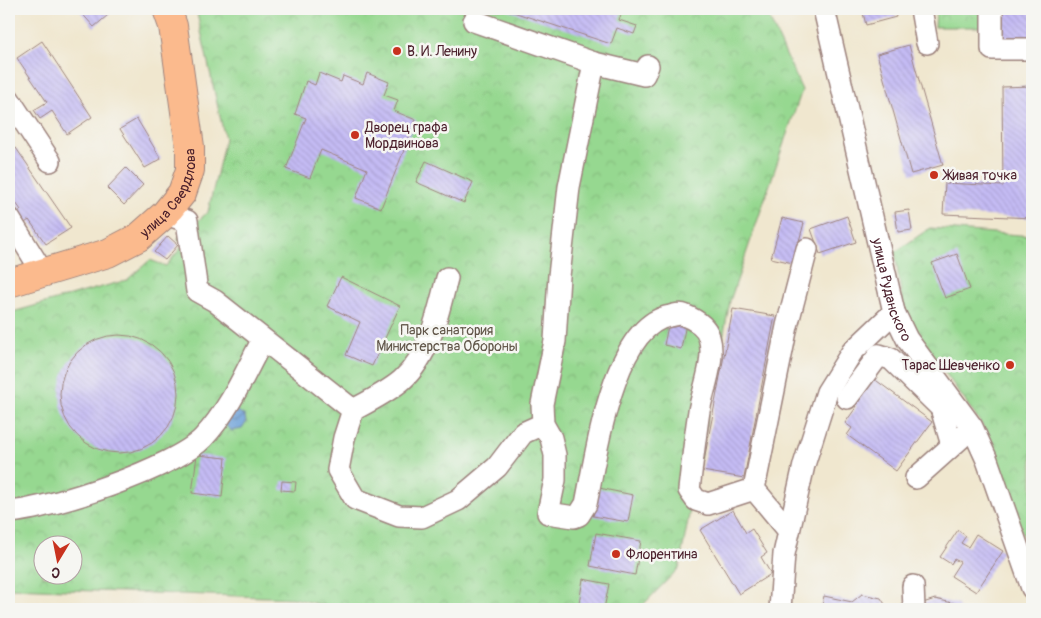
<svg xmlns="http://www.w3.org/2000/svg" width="1041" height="618" font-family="Pangolin,sans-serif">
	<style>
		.park { fill: url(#park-crowns); stroke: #707c5e; fill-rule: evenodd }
		.water { fill: url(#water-waves); stroke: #5c6082 }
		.building { fill: url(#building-back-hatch) }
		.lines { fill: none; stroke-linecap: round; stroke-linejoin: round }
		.minor-casing { stroke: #9d837d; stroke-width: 24 }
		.major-casing { stroke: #9d837d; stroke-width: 30 }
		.minor { stroke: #fff; stroke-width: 21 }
		.major { stroke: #fbba8d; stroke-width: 28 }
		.poi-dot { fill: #c8321e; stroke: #f6f6f2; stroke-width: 2 }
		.labels { text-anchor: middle; stroke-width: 5; stroke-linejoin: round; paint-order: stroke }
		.poi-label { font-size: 14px; fill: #4a1f2b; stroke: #f6f6f2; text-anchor: start }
		.street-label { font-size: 14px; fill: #4a1f2b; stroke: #f6f6f2 }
		.park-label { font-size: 14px; fill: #615649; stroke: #f6f6f2 }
	</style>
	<defs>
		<pattern id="park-crowns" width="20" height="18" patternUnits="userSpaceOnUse" patternTransform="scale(1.25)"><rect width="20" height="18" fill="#96d890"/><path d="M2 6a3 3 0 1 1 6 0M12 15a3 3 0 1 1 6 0" fill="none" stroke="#83b97c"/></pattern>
		<pattern id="water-waves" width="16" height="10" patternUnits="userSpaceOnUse" patternTransform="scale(1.25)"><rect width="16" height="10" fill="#6da1d9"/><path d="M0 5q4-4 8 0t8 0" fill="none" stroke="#5c83b0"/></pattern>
		<pattern id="building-back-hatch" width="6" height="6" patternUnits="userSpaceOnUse" patternTransform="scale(1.25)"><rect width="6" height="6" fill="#c4bbf4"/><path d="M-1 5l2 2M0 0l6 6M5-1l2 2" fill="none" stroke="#aaa0d1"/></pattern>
	</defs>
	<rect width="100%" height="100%" fill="#f6f6f2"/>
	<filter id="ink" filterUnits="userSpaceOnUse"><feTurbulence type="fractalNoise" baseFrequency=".02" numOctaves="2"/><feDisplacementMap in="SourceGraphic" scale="10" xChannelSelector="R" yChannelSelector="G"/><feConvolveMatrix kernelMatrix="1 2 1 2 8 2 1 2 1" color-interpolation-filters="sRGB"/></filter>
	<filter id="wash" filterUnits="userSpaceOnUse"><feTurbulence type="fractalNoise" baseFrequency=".0096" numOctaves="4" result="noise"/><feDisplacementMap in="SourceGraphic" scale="20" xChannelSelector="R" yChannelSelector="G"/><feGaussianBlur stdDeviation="1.12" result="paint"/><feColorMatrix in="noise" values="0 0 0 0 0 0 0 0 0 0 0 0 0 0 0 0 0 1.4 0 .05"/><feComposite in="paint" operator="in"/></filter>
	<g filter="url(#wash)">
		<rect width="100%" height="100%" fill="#f0e7cf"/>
		<g class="park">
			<path d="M196,9H765L802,90L730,301L679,568L639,609H338L294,598L9,588V313L127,280L150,260L166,266L183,245L177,239L208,212L225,139ZM42,546H72V576H42Z"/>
			<path d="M936,9H982L981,27H935Z"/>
			<path d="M930,228L1032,236V559L982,425L904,314L895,252Z"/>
		</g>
		<path class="water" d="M236,410L245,416L246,423L242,429L232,431L224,424Z"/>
		<g id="blocks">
			<g class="building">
				<path d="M78,9H115L94,27Z"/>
				<path d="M504,9H623L619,20L637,26L634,34L617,28L611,44Z"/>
				<path d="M862,9H894L896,17L866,25Z"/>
				<rect x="1003" y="9" width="29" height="32"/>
				<path d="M42,41L92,117L67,134L52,111L40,119L34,110L47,102L17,58Z"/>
				<path d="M909,45L943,165L911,174L877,54Z"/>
				<path d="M319,73L341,82L343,76L363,84L367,73L389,82L384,95L398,100L394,111L416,120L381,208L356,198L367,169L321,150L310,178L286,169L306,118L295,114L306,81L315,85Z"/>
				<path d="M1032,86V218L943,214L945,183L1003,186L1002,87Z"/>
				<path d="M137,119L161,159L145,168L120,129Z"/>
				<path d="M16,148L71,228L46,244L29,220L18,228L10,217L21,210L9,193V153Z"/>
				<path d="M426,161L473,182L464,203L416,182Z"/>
				<path d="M126,168L143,185L124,205L107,188Z"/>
				<path d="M909,210L912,230L898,232L895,212Z"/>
				<path d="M847,216L856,242L820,254L811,229Z"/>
				<path d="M782,218L804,223L793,263L771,258Z"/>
				<path d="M168,236L178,245L165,260L154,252Z"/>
				<path d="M957,254L970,289L945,298L932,263Z"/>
				<path d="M341,277L400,306L372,366L346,355L360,322L327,306Z"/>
				<path d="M733,309L775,316L744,478L702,471Z"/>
				<path d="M669,321L686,324L681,349L664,345Z"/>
				<circle cx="119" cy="394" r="59"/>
				<path d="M873,378L932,422L896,471L847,435L852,428L845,423L857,406L853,404Z"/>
				<path d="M197,455L226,458L222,497L192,493Z"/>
				<path d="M282,481L296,482L295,491L281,490Z"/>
				<path d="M599,488L633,495L628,522L593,516Z"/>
				<path d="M733,510L746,533L752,529L767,553L761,557L771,574L739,594L700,530Z"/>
				<path d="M958,530L966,536L961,543L968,547L976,534L1003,551L976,592L951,576L960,562L954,559L951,564L940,557Z"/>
				<path d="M596,533L641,541L635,575L590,566Z"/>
				<path d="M583,579L609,584L604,609H578Z"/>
				<path d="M862,594L881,598L888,609H821L824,596L852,602Z"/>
				<path d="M935,599L957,604L960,609H921L923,603Z"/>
			</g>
		</g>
	</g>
	<g filter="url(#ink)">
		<use href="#blocks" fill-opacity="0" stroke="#9d837d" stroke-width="1"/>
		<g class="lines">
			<g class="minor-casing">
				<g id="minor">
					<path id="s1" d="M824,9L894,312L907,339L972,427L987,460L1032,588"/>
					<path d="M921,9L927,43"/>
					<path d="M992,9V49H1032"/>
					<path d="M474,21L594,63L644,75L648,66"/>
					<path d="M594,63L569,187L559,276L555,341L542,404L543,424L551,438L555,455V480L548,513L574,517L579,515L586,504C596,456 613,325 670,316C675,315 680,313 684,315C694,319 706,326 709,337C716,359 703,389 699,411C695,437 692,464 689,490L696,500L708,504L754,489"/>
					<path d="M9,99L50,161"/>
					<path d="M165,214L187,221L197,291L215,301L353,410"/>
					<path d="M9,218L43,273"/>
					<path d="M447,278C438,313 430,355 402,380C388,392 370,401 353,410L344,438L338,470L355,499L399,516L422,517L458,500L497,467L523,433L543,424"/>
					<path d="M847,398L879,355L891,359L941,408L952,445"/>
					<path d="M916,478L963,436"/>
					<path d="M9,512C51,509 174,468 203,438C229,411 245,373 262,341"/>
					<path d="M789,531L754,489L787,326L807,249"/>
					<path d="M913,586L914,609"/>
					<path d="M780,609L784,554L804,465L827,392L852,352L894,312"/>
				</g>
			</g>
			<g class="major-casing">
				<g id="major">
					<path id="s2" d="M9,283L108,253L139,237L165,214L182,193L190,170V147L173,26L167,9"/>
				</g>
			</g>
			<use href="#minor" class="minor"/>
			<use href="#major" class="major"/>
		</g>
	</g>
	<g class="poi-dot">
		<circle cx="397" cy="51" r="5"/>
		<circle cx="355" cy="135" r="5"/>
		<circle cx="934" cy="175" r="5"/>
		<circle cx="1010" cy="365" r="5"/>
		<circle cx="616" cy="554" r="5"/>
	</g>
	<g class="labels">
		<g class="poi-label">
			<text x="407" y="56">В. И. Ленину</text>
			<text x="365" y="132">Дворец графа<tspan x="365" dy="16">Мордвинова</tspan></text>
			<text x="944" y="180">Живая точка</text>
			<text x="1000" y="370" text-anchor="end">Тарас Шевченко</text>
			<text x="626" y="559">Флорентина</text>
		</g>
		<g class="street-label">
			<text dy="5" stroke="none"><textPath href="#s2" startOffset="194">улица Свердлова</textPath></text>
			<text dy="5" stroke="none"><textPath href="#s1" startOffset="289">улица Руданского</textPath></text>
		</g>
		<g class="park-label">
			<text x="447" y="335">Парк санатория<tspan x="447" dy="16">Министерства Обороны</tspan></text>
		</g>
	</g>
	<rect width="1041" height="618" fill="none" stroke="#f6f6f2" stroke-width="30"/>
	<g transform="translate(58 560) rotate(190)"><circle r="24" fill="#f6f6f2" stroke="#b1a0a2"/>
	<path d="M0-4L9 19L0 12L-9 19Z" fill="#c8321e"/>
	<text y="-8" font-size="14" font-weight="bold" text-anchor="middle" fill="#4a1f2b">С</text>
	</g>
</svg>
